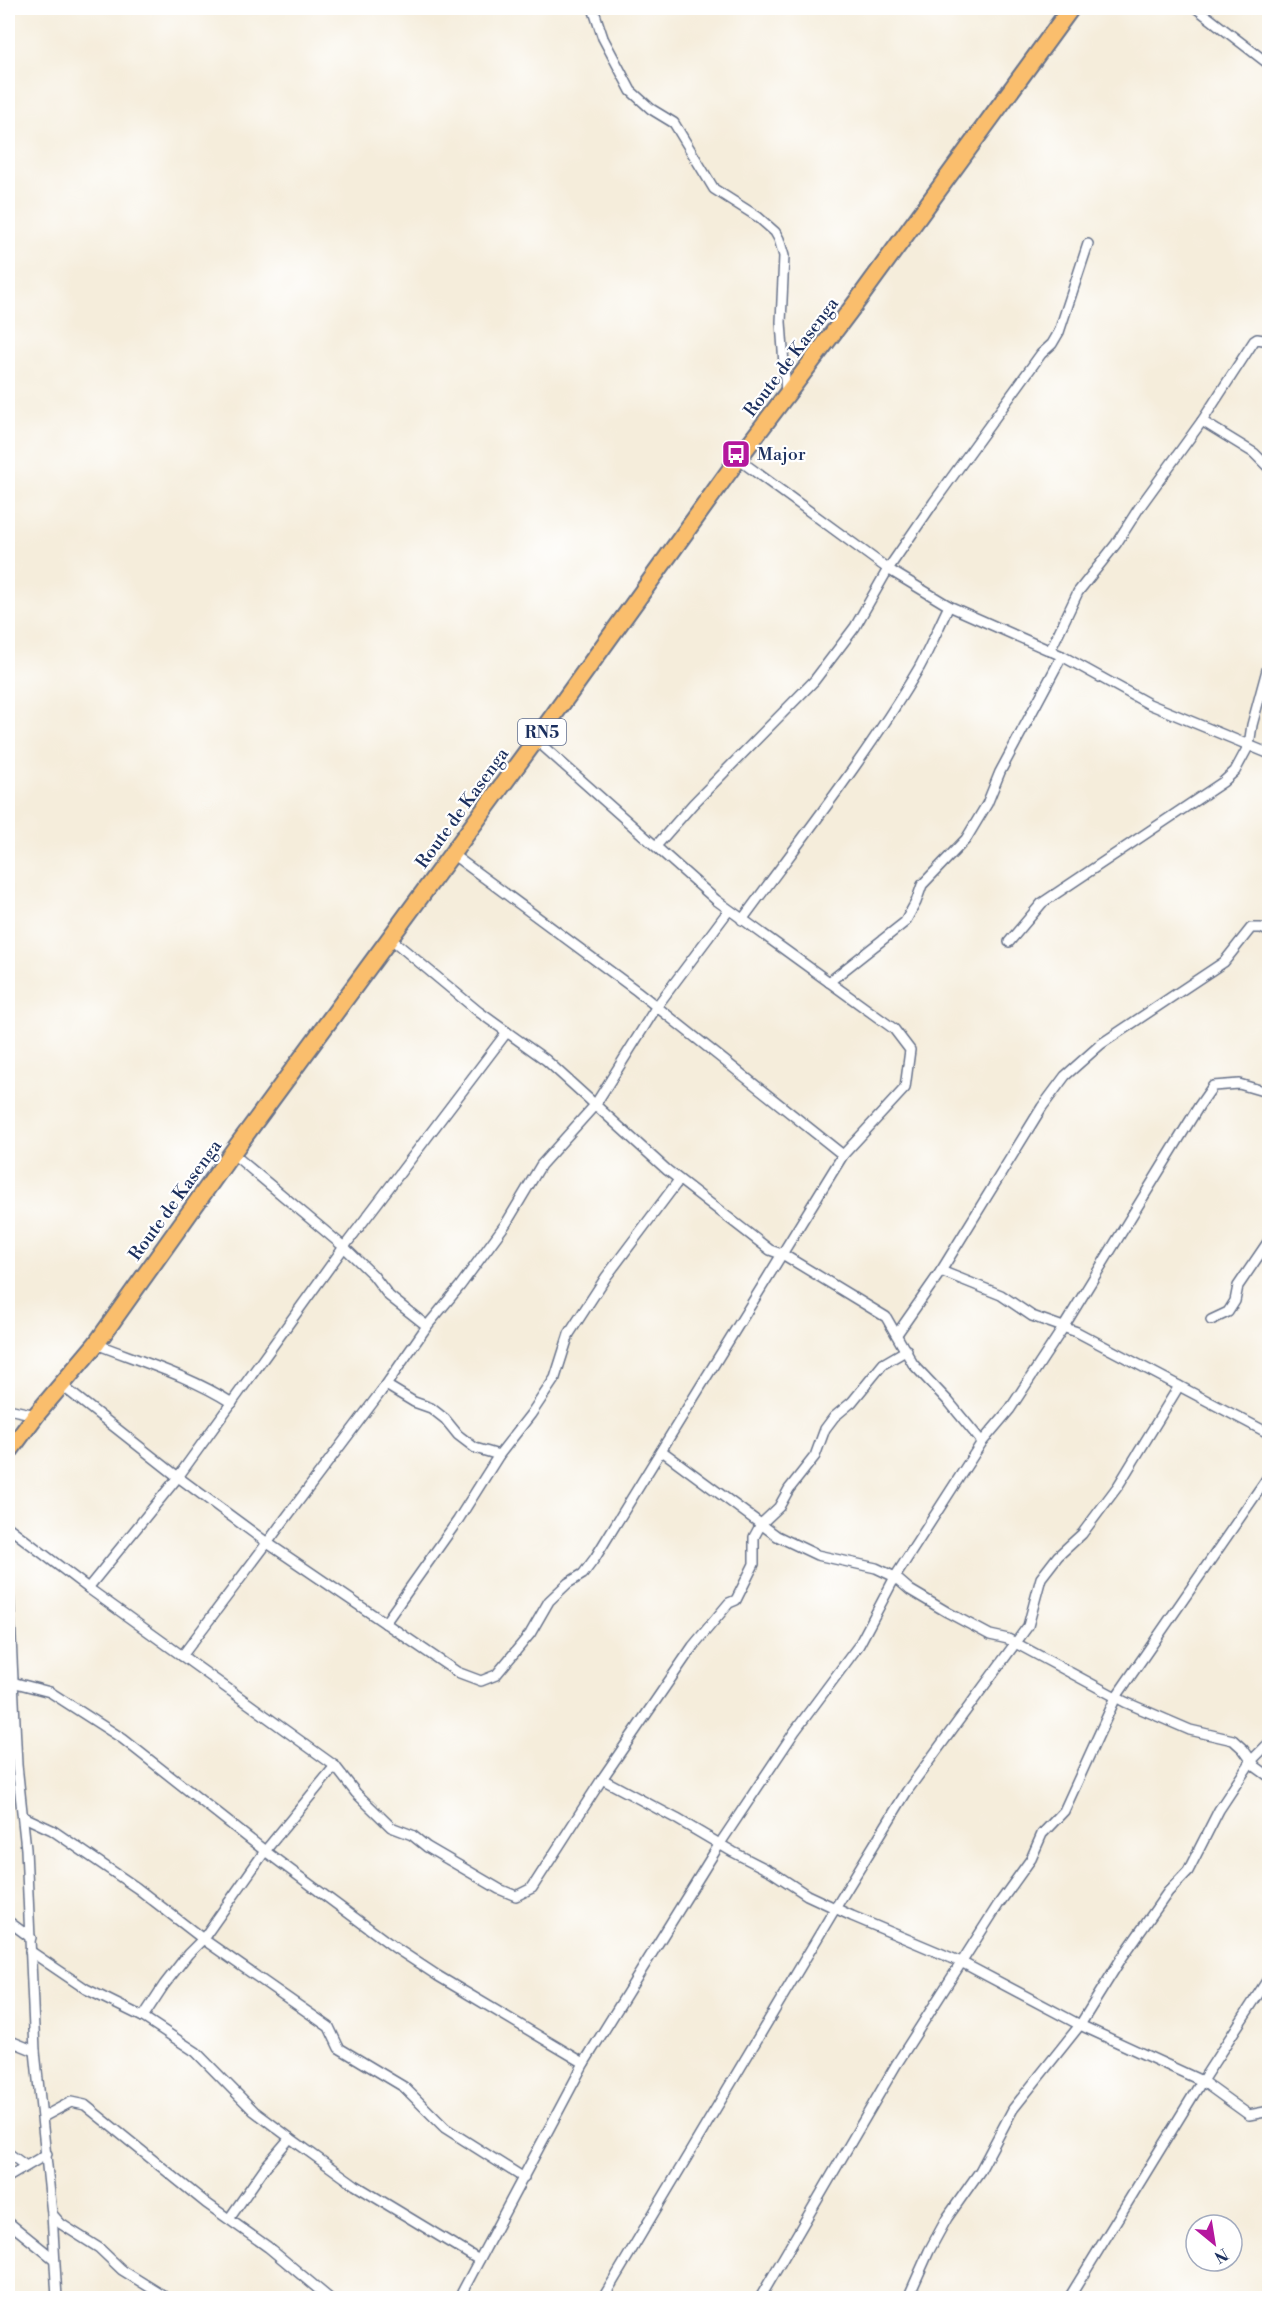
<svg xmlns="http://www.w3.org/2000/svg" width="1277" height="2306" font-family="'Libre Bodoni',serif">
	<style>
		.lines { fill: none; stroke-linecap: round; stroke-linejoin: round }
		.street-casing { stroke: #67728a; stroke-width: 12 }
		.highway-casing { stroke: #67728a; stroke-width: 20 }
		.street { stroke: #fff; stroke-width: 9 }
		.highway { stroke: #fabe6d; stroke-width: 16 }
		.labels { text-anchor: middle; stroke-width: 4.5; stroke-linejoin: round; paint-order: stroke }
		.shield { fill: #fff; stroke: #5f6d8e; stroke-width: 1.5 }
		.shield-label { font-size: 16px; font-weight: bold; fill: #1b2f5e }
		.street-label { font-size: 18px; fill: #1b2f5e; stroke: #fff }
		.poi-label { font-size: 18px; fill: #1b2f5e; stroke: #fff; text-anchor: start }
	</style>
	<rect width="100%" height="100%" fill="#fff"/>
	<filter id="ink" filterUnits="userSpaceOnUse"><feTurbulence type="fractalNoise" baseFrequency=".0167" numOctaves="2"/><feDisplacementMap in="SourceGraphic" scale="12" xChannelSelector="R" yChannelSelector="G"/><feConvolveMatrix kernelMatrix="1 2 1 2 8 2 1 2 1" color-interpolation-filters="sRGB"/></filter>
	<filter id="wash" filterUnits="userSpaceOnUse"><feTurbulence type="fractalNoise" baseFrequency=".008" numOctaves="4" result="noise"/><feDisplacementMap in="SourceGraphic" scale="24" xChannelSelector="R" yChannelSelector="G"/><feGaussianBlur stdDeviation="1.35" result="paint"/><feColorMatrix in="noise" values="0 0 0 0 0 0 0 0 0 0 0 0 0 0 0 0 0 1.4 0 .05"/><feComposite in="paint" operator="in"/></filter>
	<g filter="url(#wash)">
		<rect width="100%" height="100%" fill="#f5eddb"/>
	</g>
	<g filter="url(#ink)">
		<g class="lines">
			<g class="street-casing">
				<g id="street">
					<path d="M593,8L603,38L631,91L651,109L674,123L714,189L758,217L775,232L779,239L784,256L781,322L786,393"/>
					<path d="M1196,8L1270,65"/>
					<path d="M1202,421L1254,453L1270,469"/>
					<path d="M738,459L888,569L949,606L1062,656L1149,704L1270,754"/>
					<path d="M1050,651L1078,592L1116,544L1139,508L1202,421L1254,341L1257,339L1270,341"/>
					<path d="M656,846L693,804L814,681L855,627L888,569L934,502L1041,354L1052,344L1059,332L1088,244"/>
					<path d="M452,854L637,991L843,1155"/>
					<path d="M742,920C802,838 867,756 919,668C930,648 939,626 949,606"/>
					<path d="M390,938L479,1012L546,1060L667,1170L770,1250L784,1255L886,1317L913,1364L949,1402L982,1442"/>
					<path d="M1009,942L1042,903L1223,782L1235,771L1249,745L1252,725L1270,659"/>
					<path d="M829,982L905,922L916,902L922,885L966,839L987,804L1000,772L1062,656"/>
					<path d="M941,1271L1001,1295L1032,1316L1077,1332L1270,1434"/>
					<path d="M1211,1320L1228,1312L1235,1301L1238,1286L1270,1239"/>
					<path d="M427,1326L460,1286L507,1222L541,1165L595,1105L657,1006L729,910"/>
					<path d="M897,1334L941,1271L1042,1107L1065,1076L1101,1044L1224,962L1251,928H1261L1270,932"/>
					<path d="M96,1344C142,1362 190,1376 232,1403"/>
					<path d="M60,1384L178,1477L266,1542L457,1672L481,1681L496,1675L530,1634L549,1601L568,1583L583,1574L595,1558L843,1155L905,1088L910,1050L894,1029L716,900L536,740"/>
					<path d="M386,1385L414,1402L431,1408L445,1419L458,1435L475,1448L499,1455"/>
					<path d="M8,1409L36,1415"/>
					<path d="M662,1451L777,1536L817,1555L876,1568L895,1577L910,1590L947,1612L990,1635L1008,1639L1125,1702L1190,1730L1233,1740L1243,1749L1256,1767L1270,1777"/>
					<path d="M8,1527L88,1588L335,1766L356,1793L391,1827L412,1835L427,1847L499,1889L516,1896L532,1888L602,1779L693,1646L729,1603L736,1600L754,1564V1537L761,1524L779,1507L789,1489L815,1456L825,1429L834,1417L852,1402L883,1364L907,1350"/>
					<path d="M8,1574L17,1765L26,1849L35,2051L52,2214L57,2298"/>
					<path d="M88,1588L178,1477L344,1247L507,1032"/>
					<path d="M385,1623L458,1520L499,1455L531,1414L555,1378L569,1334L606,1277L679,1180"/>
					<path d="M182,1656L386,1385L427,1326L389,1296L373,1275L344,1247L232,1153"/>
					<path d="M12,1682L50,1692L123,1739L265,1851L394,1947L438,1976L584,2063"/>
					<path d="M602,1779L677,1819L733,1852L772,1872L807,1895L852,1916L961,1962L1080,2025L1202,2081L1249,2115L1270,2111"/>
					<path d="M24,1817L52,1830L137,1888L203,1939L329,2027L339,2048L404,2087L445,2128L524,2178"/>
					<path d="M8,1921L31,1938"/>
					<path d="M30,1951L86,1989L143,2017L196,2052L254,2111L290,2138L355,2185L479,2260"/>
					<path d="M143,2017L164,1985L188,1954L203,1939L265,1851L335,1766"/>
					<path d="M8,2040L35,2051"/>
					<path d="M43,2117L71,2102L85,2105L206,2203L268,2247L329,2298"/>
					<path d="M8,2153L26,2166"/>
					<path d="M8,2177L47,2154"/>
					<path d="M52,2214L61,2224L99,2248L122,2270L167,2298"/>
					<path d="M229,2219L266,2166L290,2138"/>
					<path d="M8,2222L54,2259"/>
					<path d="M459,2298L584,2063L719,1845L795,1731L859,1645L895,1577L982,1442L1010,1409L1063,1328L1199,1106L1213,1086L1239,1084L1270,1093"/>
					<path d="M603,2298L836,1907L907,1791L1028,1626L1041,1578L1058,1556L1082,1534L1118,1486L1179,1386"/>
					<path d="M760,2298L896,2065L998,1905L1031,1859L1042,1834L1064,1811L1116,1697L1270,1474"/>
					<path d="M908,2298L929,2251L947,2218L980,2171L1013,2109L1080,2025L1121,1959L1168,1892L1188,1871L1219,1810L1252,1760L1270,1742"/>
					<path d="M1069,2298L1202,2081L1270,1976"/>
				</g>
			</g>
			<g class="highway-casing">
				<path id="highway" d="M8,1453L36,1415L96,1344L232,1153L548,723L738,459L858,300L1071,8"/>
			</g>
			<use href="#street" class="street"/>
			<use href="#highway" class="highway"/>
		</g>
	</g>
	<defs>
		<g id="bus-square" transform="scale(1.5)"><rect x="-9" y="-9" width="18" height="18" rx="4" fill="#b5179e" stroke="#fff"/><path d="M-5-6H5V4H4V6H2V4H-2V6H-4V4H-5ZM-3.5-4V0h7V-4ZM-3.5 1.2v1.5H-2V1.2ZM2 1.2v1.5H3.5V1.2Z" fill="#fff"/></g>
	</defs>
	<g fill-rule="evenodd">
		<use href="#bus-square" x="736" y="454"/>
	</g>
	<g class="labels">
		<rect class="shield" x="518" y="719" width="48" height="26" rx="4.5"/>
		<g class="shield-label">
			<text x="542" y="738">RN5</text>
		</g>
		<g class="street-label">
			<text transform="translate(791 357) rotate(-53)" y="6">Route de Kasenga</text>
			<text transform="translate(462 808) rotate(-54)" y="6">Route de Kasenga</text>
			<text transform="translate(175 1200) rotate(-54)" y="6">Route de Kasenga</text>
		</g>
		<g class="poi-label">
			<text x="757" y="460">Major</text>
		</g>
	</g>
	<rect width="1277" height="2306" fill="none" stroke="#fff" stroke-width="30"/>
	<g transform="translate(1214 2243) rotate(150)"><circle r="28" fill="#ffffff" stroke="#a4acbf" stroke-width="1.5"/>
	<path d="M0-4.5L10 22L0 15L-10 22Z" fill="#b5179e"/>
	<text y="-9" font-size="16" font-weight="bold" text-anchor="middle" fill="#1b2f5e">N</text>
	</g>
</svg>
